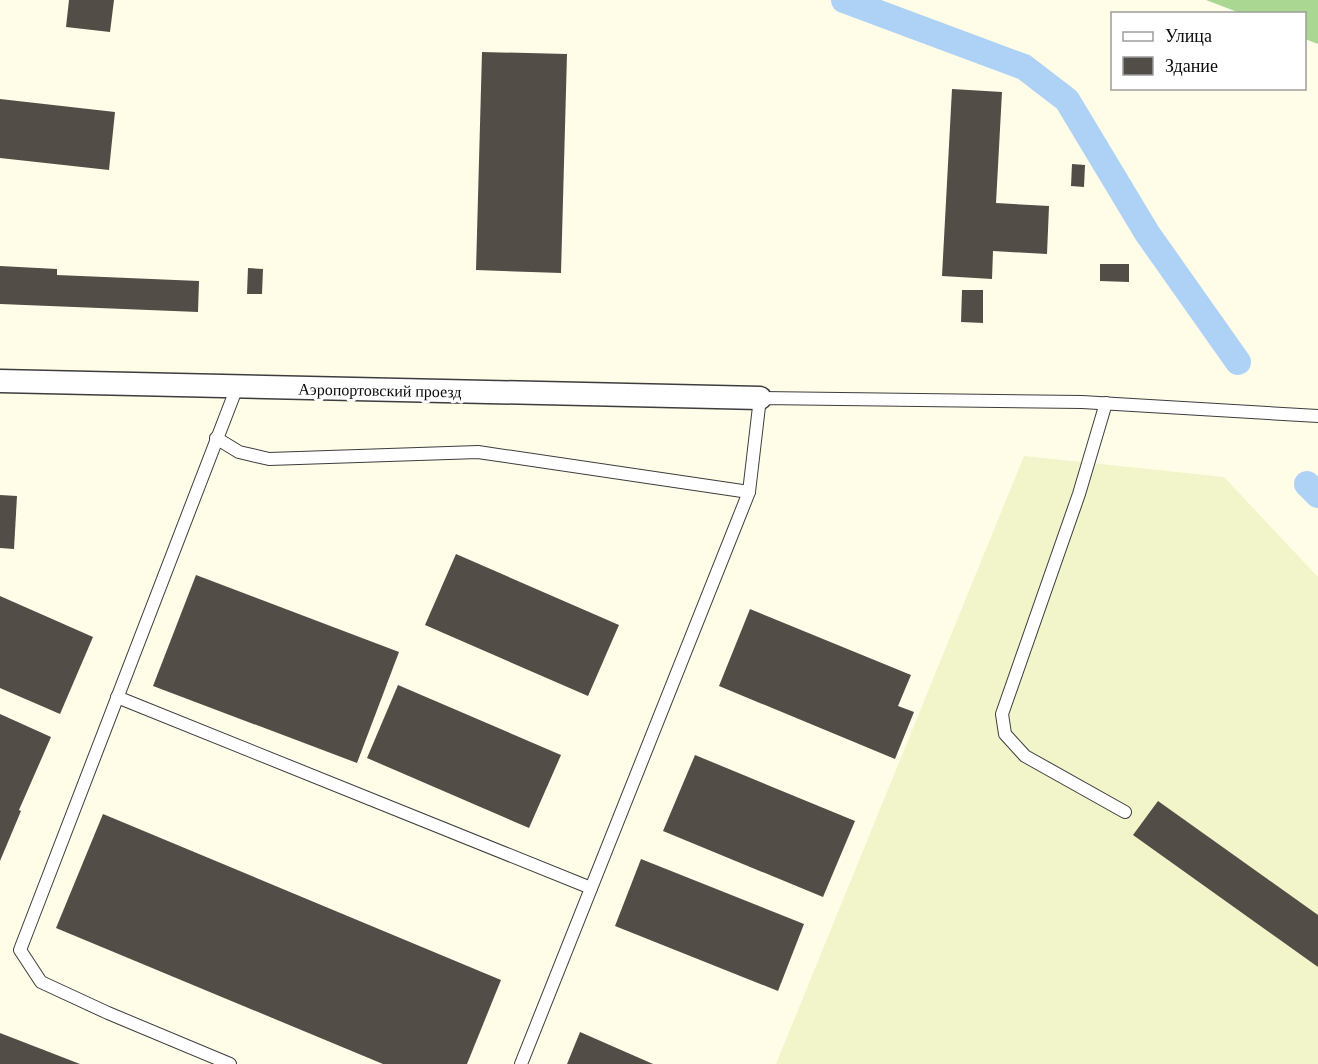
<svg xmlns="http://www.w3.org/2000/svg" width="1318" height="1064" font-family="'Times New Roman',serif">
	<style>
		.farmland { fill: #f2f4c9 }
		.forest { fill: #aad893 }
		.lines { fill: none; stroke-linecap: round; stroke-linejoin: round }
		.canal { stroke: #aed2f5; stroke-width: 26 }
		.building { fill: #534d47 }
		.service-casing { stroke: #3d3d3d; stroke-width: 14 }
		.minor-casing { stroke: #3d3d3d; stroke-width: 25 }
		.service { stroke: #fff; stroke-width: 12 }
		.minor { stroke: #fff; stroke-width: 22 }
		.labels { text-anchor: middle; stroke-width: 6; stroke-linejoin: round; paint-order: stroke }
		.street-label { font-size: 16px; fill: #0a0a0a; stroke: #fff }
	</style>
	<rect width="100%" height="100%" fill="#fffde8"/>
	<path class="farmland" d="M1024,456L1224,477L1318,577V1064H776Z"/>
	<path class="forest" d="M1206,0H1318V44L1305,39L1304,14L1240,13Z"/>
	<g class="lines">
		<g class="canal">
			<path d="M844,0L1024,67L1067,100L1147,233L1238,362"/>
			<path d="M1307,484L1318,495"/>
		</g>
	</g>
	<g class="building">
		<path d="M69,0H114L110,32L66,27Z"/>
		<path d="M482,52L567,54L561,273L476,270Z"/>
		<path d="M952,89L1002,92L996,203L1049,206L1047,254L993,251L992,279L942,276Z"/>
		<path d="M0,99L115,112L109,170L0,158Z"/>
		<path d="M1072,164L1085,165L1084,187L1071,186Z"/>
		<path d="M1100,264H1129V282L1100,281Z"/>
		<path d="M0,266L57,269V275L199,281L198,312L0,304Z"/>
		<path d="M248,268L263,269L262,294H247Z"/>
		<path d="M962,290H983V323L961,322Z"/>
		<path d="M0,495L17,496L14,549L0,548Z"/>
		<path d="M456,554L619,625L588,696L425,625Z"/>
		<path d="M196,575L399,652L357,763L153,686Z"/>
		<path d="M0,596L93,637L60,714L0,688Z"/>
		<path d="M750,609L911,675L898,706L914,712L895,759L719,686Z"/>
		<path d="M398,685L561,755L529,828L367,758Z"/>
		<path d="M0,714L51,737L19,810L21,811L0,861Z"/>
		<path d="M695,755L855,821L823,897L663,831Z"/>
		<path d="M1158,801L1318,915V967L1133,835Z"/>
		<path d="M103,814L501,980L467,1064H383L56,928Z"/>
		<path d="M641,859L804,924L778,991L615,926Z"/>
		<path d="M580,1032L653,1064H567Z"/>
		<path d="M0,1033L80,1064H0Z"/>
	</g>
	<g class="lines">
		<g class="service-casing">
			<g id="service">
				<path d="M1106,403L1079,494L1002,714L1005,734L1025,756L1125,812"/>
				<path d="M216,438L239,452L269,459L478,452L749,492"/>
				<path d="M117,697L591,888"/>
				<path d="M230,1064L108,1013L41,982L20,950L237,387"/>
				<path d="M521,1064L749,492L760,398L1082,402L1318,416"/>
			</g>
		</g>
		<g class="minor-casing">
			<path id="minor" d="M0,381L760,398"/>
		</g>
		<use href="#service" class="service"/>
		<use href="#minor" class="minor"/>
	</g>
	<g class="labels">
		<g class="street-label">
			<text transform="translate(380 390) rotate(1)" y="6">Аэропортовский проезд</text>
		</g>
	</g>
	<rect x="1111" y="12" width="195" height="78" fill="#ffffff" stroke="#9d9d9d" stroke-width="1.5"/>
	<rect x="1123" y="32" width="30" height="9" fill="#ffffff" stroke="#9d9d9d" stroke-width="1.5"/>
	<text x="1165" y="42" font-size="18" fill="#0a0a0a">Улица</text>
	<rect x="1123" y="57" width="30" height="18" fill="#534d47" stroke="#9d9d9d" stroke-width="1.5"/>
	<text x="1165" y="72" font-size="18" fill="#0a0a0a">Здание</text>
</svg>
